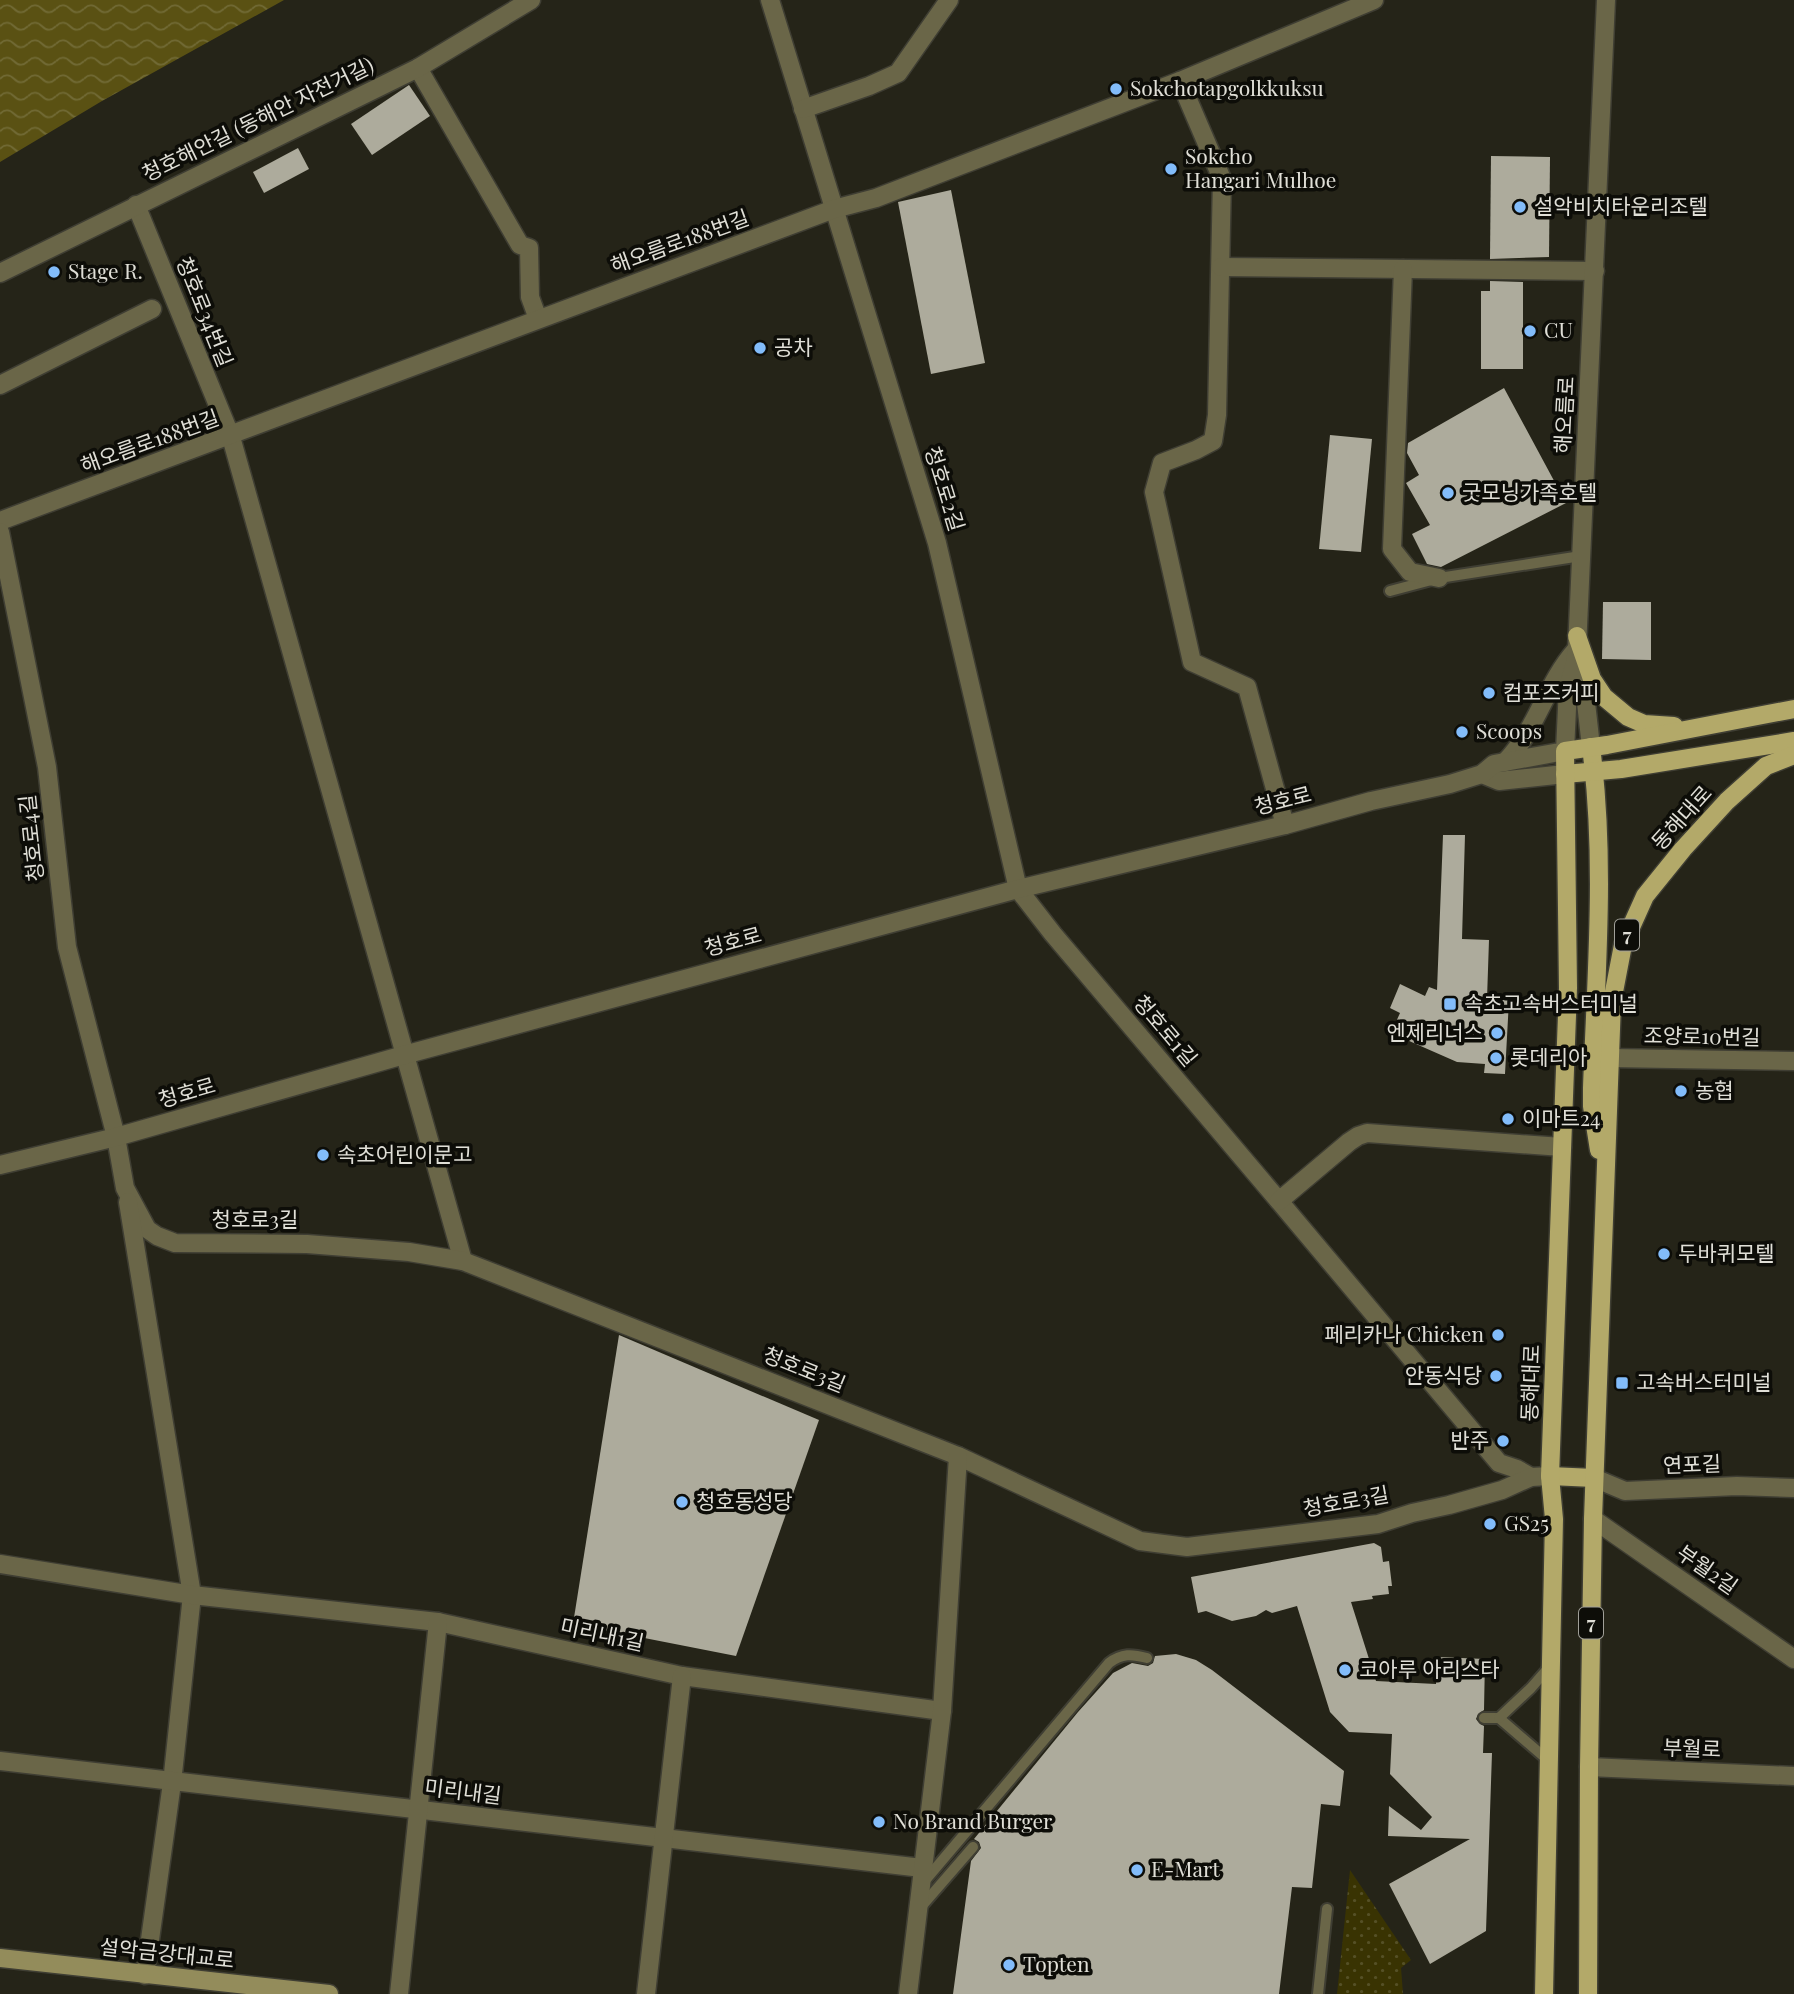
<svg xmlns="http://www.w3.org/2000/svg" width="1794" height="1994" font-family="'Playfair Display','Noto Sans KR',serif">
	<style>
		.grass { fill: url(#grass-dots) }
		.water { fill: url(#water-waves) }
		.building { fill: #adab9c }
		.lines { fill: none; stroke-linecap: round; stroke-linejoin: round }
		.lane-casing { stroke: #3f3e33; stroke-width: 14 }
		.street-casing { stroke: #3f3e33; stroke-width: 21 }
		.secondary-casing { stroke: #3f3e33; stroke-width: 21 }
		.primary-casing { stroke: #3f3e33; stroke-width: 21 }
		.lane { stroke: #6a6648; stroke-width: 10 }
		.street { stroke: #6a6648; stroke-width: 18 }
		.secondary { stroke: #938c5b; stroke-width: 18 }
		.primary { stroke: #b3a969; stroke-width: 18 }
		.poi-dot { fill: #82bcfa; stroke: #0d0d08; stroke-width: 2.5 }
		.labels { text-anchor: middle; stroke-width: 7; stroke-linejoin: round; paint-order: stroke }
		.shield { fill: #0d0d08; stroke: #a1a099; stroke-width: 2 }
		.shield-label { font-size: 19px; font-weight: bold; fill: #e0dfd7 }
		.poi-label { font-size: 21px; fill: #e0dfd7; stroke: #0d0d08; text-anchor: start }
		.street-label { font-size: 21px; fill: #e0dfd7; stroke: #0d0d08 }
	</style>
	<defs>
		<pattern id="grass-dots" width="8" height="8" patternUnits="userSpaceOnUse" patternTransform="scale(1.75)"><rect width="8" height="8" fill="#393302"/><path d="M2 2h.1M6 6h.1" fill="none" stroke="#555026" stroke-width="1.8" stroke-linecap="round"/></pattern>
		<pattern id="water-waves" width="16" height="10" patternUnits="userSpaceOnUse" patternTransform="scale(1.75)"><rect width="16" height="10" fill="#5a5113"/><path d="M0 5q4-4 8 0t8 0" fill="none" stroke="#716a35"/></pattern>
	</defs>
	<rect width="100%" height="100%" fill="#252418"/>
	<path class="grass" d="M1350,1870L1411,1960L1401,1968L1403,1994H1337Z"/>
	<path class="water" d="M0,0H284L102,101L0,162Z"/>
	<g class="building">
		<path d="M409,85L430,116L372,155L351,124Z"/>
		<path d="M298,148L309,169L264,193L253,172Z"/>
		<path d="M1491,156L1550,157L1549,257L1490,259Z"/>
		<path d="M951,190L985,363L931,374L898,202Z"/>
		<path d="M1490,281L1523,282V369H1481V291H1490Z"/>
		<path d="M1504,388L1566,503L1441,567L1427,564L1412,534L1430,525L1406,483L1419,475L1407,453L1408,443Z"/>
		<path d="M1330,435L1372,439L1361,552L1319,549Z"/>
		<path d="M1603,602H1651V660L1602,659Z"/>
		<path d="M1443,835H1465L1462,939L1489,940L1487,999L1509,1000L1505,1074L1484,1073L1485,1064L1457,1062L1391,1033L1400,1013L1390,1008L1400,984L1425,996L1429,987L1437,990Z"/>
		<path d="M619,1335L819,1420L736,1656L573,1624Z"/>
		<path d="M1374,1543L1381,1547L1383,1562L1389,1561L1392,1586H1388L1389,1594L1372,1596L1373,1599L1351,1602L1376,1681L1436,1684L1437,1657L1485,1659L1484,1710L1478,1714L1476,1719L1480,1724L1484,1726L1483,1753H1492L1486,1931L1430,1964L1389,1884L1470,1839L1388,1836L1389,1806L1421,1830L1432,1817L1390,1774L1392,1734L1349,1732L1330,1712L1297,1606L1272,1613L1266,1610L1256,1616L1232,1621L1206,1611L1198,1613L1191,1577Z"/>
		<path d="M1176,1654L1196,1660L1212,1670L1344,1771L1340,1806L1321,1804L1312,1888L1292,1887L1279,1994H953L971,1861L981,1848L979,1842L974,1839L1078,1712L1113,1673L1132,1663L1148,1666L1153,1663L1155,1656Z"/>
	</g>
	<g class="lines">
		<g class="lane-casing">
			<g id="lane">
				<path d="M1390,591L1439,578L1581,556"/>
				<path d="M1484,1718H1499L1549,1761"/>
				<path d="M1499,1718L1531,1688L1551,1665"/>
				<path d="M923,1883L1109,1663C1122,1653 1132,1654 1147,1658"/>
				<path d="M921,1907L973,1847"/>
				<path d="M1318,1994L1327,1909"/>
			</g>
		</g>
		<g class="street-casing">
			<g id="street">
				<path d="M770,0L937,543L1018,889L1053,934L1279,1201L1499,1463L1517,1469L1531,1477"/>
				<path d="M418,68L520,245L529,248L530,297L538,319"/>
				<path d="M1180,81L1222,179L1217,415L1213,441L1196,450L1162,463L1154,492L1192,662L1247,687L1285,825"/>
				<path d="M803,109L869,86L898,73L949,0"/>
				<path d="M136,205L231,437L463,1261"/>
				<path d="M1221,267L1595,271"/>
				<path d="M1403,269L1392,549L1410,572L1439,578"/>
				<path d="M0,273L418,68L531,0"/>
				<path d="M0,385L152,309"/>
				<path d="M0,521C279,419 556,312 834,209L876,198L1180,81L1374,0"/>
				<path d="M0,532L47,767L67,947L116,1137L125,1188L147,1229L157,1236L175,1243L307,1244L409,1252L463,1261L958,1456L1140,1541L1187,1547L1378,1524L1412,1513L1449,1505L1502,1490L1531,1477L1550,1476"/>
				<path d="M1575,663L1584,685L1591,747"/>
				<path d="M1505,762C1536,731 1546,684 1575,651"/>
				<path d="M1482,774L1499,781L1565,774"/>
				<path d="M1610,1058L1794,1061"/>
				<path d="M0,1165L116,1137L404,1055L1018,889L1285,825L1371,801L1450,784L1482,774L1494,764L1565,751L1568,687L1575,663L1577,649L1606,0"/>
				<path d="M1279,1201L1349,1142L1358,1136L1367,1133L1562,1147"/>
				<path d="M128,1202L192,1595L172,1783L145,1975"/>
				<path d="M1594,1478L1625,1491L1737,1486L1794,1488"/>
				<path d="M1593,1519L1794,1659"/>
				<path d="M0,1564L192,1595L438,1622L682,1676L942,1711"/>
				<path d="M0,1761L922,1868"/>
				<path d="M1589,1767L1794,1776"/>
				<path d="M399,1994L438,1622"/>
				<path d="M646,1994L682,1676"/>
				<path d="M908,1994L942,1711L958,1456"/>
			</g>
		</g>
		<g class="secondary-casing">
			<path id="secondary" d="M0,1958L329,1994"/>
		</g>
		<g class="primary-casing">
			<g id="primary">
				<path d="M1577,636L1592,679L1604,697L1628,717L1644,724L1674,726"/>
				<path d="M1591,747C1606,860 1596,975 1592,1088V1106L1599,1150"/>
				<path d="M1565,774L1621,769L1794,741"/>
				<path d="M1550,1476L1594,1478"/>
				<path d="M1544,1994L1554,1519L1550,1476L1568,988L1565,751L1607,745L1794,709"/>
				<path d="M1588,1994L1589,1767L1593,1519L1612,1002L1623,945L1645,896L1683,849L1727,801L1766,766L1794,755"/>
			</g>
		</g>
		<use href="#lane" class="lane"/>
		<use href="#street" class="street"/>
		<use href="#secondary" class="secondary"/>
		<use href="#primary" class="primary"/>
	</g>
	<g class="poi-dot">
		<circle cx="1116" cy="89" r="7"/>
		<circle cx="1171" cy="169" r="7"/>
		<circle cx="1520" cy="207" r="7"/>
		<circle cx="54" cy="272" r="7"/>
		<circle cx="1530" cy="331" r="7"/>
		<circle cx="760" cy="348" r="7"/>
		<circle cx="1448" cy="493" r="7"/>
		<circle cx="1489" cy="693" r="7"/>
		<circle cx="1462" cy="732" r="7"/>
		<rect x="1443" y="997" width="14" height="14" rx="3.5"/>
		<circle cx="1497" cy="1033" r="7"/>
		<circle cx="1496" cy="1058" r="7"/>
		<circle cx="1681" cy="1091" r="7"/>
		<circle cx="1508" cy="1119" r="7"/>
		<circle cx="323" cy="1155" r="7"/>
		<circle cx="1664" cy="1254" r="7"/>
		<circle cx="1498" cy="1335" r="7"/>
		<circle cx="1496" cy="1376" r="7"/>
		<rect x="1615" y="1376" width="14" height="14" rx="3.5"/>
		<circle cx="1503" cy="1441" r="7"/>
		<circle cx="682" cy="1502" r="7"/>
		<circle cx="1490" cy="1524" r="7"/>
		<circle cx="1345" cy="1670" r="7"/>
		<circle cx="879" cy="1822" r="7"/>
		<circle cx="1137" cy="1870" r="7"/>
		<circle cx="1009" cy="1965" r="7"/>
	</g>
	<g class="labels">
		<g class="shield">
			<rect x="1615" y="919.5" width="24" height="31" rx="5"/>
			<rect x="1579" y="1607.5" width="24" height="31" rx="5"/>
		</g>
		<g class="shield-label">
			<text x="1627" y="942">7</text>
			<text x="1591" y="1630">7</text>
		</g>
		<g class="poi-label">
			<text x="1130" y="96">Sokchotapgolkkuksu</text>
			<text x="1185" y="164">Sokcho<tspan x="1185" dy="24">Hangari Mulhoe</tspan></text>
			<text x="1534" y="214">설악비치타운리조텔</text>
			<text x="68" y="279">Stage R.</text>
			<text x="1544" y="338">CU</text>
			<text x="774" y="355">공차</text>
			<text x="1462" y="500">굿모닝가족호텔</text>
			<text x="1503" y="700">컴포즈커피</text>
			<text x="1476" y="739">Scoops</text>
			<text x="1464" y="1011">속초고속버스터미널</text>
			<text x="1483" y="1040" text-anchor="end">엔제리너스</text>
			<text x="1510" y="1065">롯데리아</text>
			<text x="1695" y="1098">농협</text>
			<text x="1522" y="1126">이마트24</text>
			<text x="337" y="1162">속초어린이문고</text>
			<text x="1678" y="1261">두바퀴모텔</text>
			<text x="1484" y="1342" text-anchor="end">페리카나 Chicken</text>
			<text x="1482" y="1383" text-anchor="end">안동식당</text>
			<text x="1636" y="1390">고속버스터미널</text>
			<text x="1489" y="1448" text-anchor="end">반주</text>
			<text x="696" y="1509">청호동성당</text>
			<text x="1504" y="1531">GS25</text>
			<text x="1359" y="1677">코아루 아리스타</text>
			<text x="893" y="1829">No Brand Burger</text>
			<text x="1151" y="1877">E-Mart</text>
			<text x="1023" y="1972">Topten</text>
		</g>
		<g class="street-label">
			<text transform="translate(258 120) rotate(-26)" y="7">청호해안길 (동해안 자전거길)</text>
			<text transform="translate(680 242) rotate(-20)" y="7">해오름로188번길</text>
			<text transform="translate(204 312) rotate(68)" y="7">청호로34번길</text>
			<text transform="translate(1565 415) rotate(-87)" y="7">해오름로</text>
			<text transform="translate(150 442) rotate(-20)" y="7">해오름로188번길</text>
			<text transform="translate(944 489) rotate(73)" y="7">청호로2길</text>
			<text transform="translate(1283 801) rotate(-14)" y="7">청호로</text>
			<text transform="translate(1682 818) rotate(-48)" y="7">동해대로</text>
			<text transform="translate(32 838) rotate(-96)" y="7">청호로4길</text>
			<text transform="translate(733 942) rotate(-15)" y="7">청호로</text>
			<text transform="translate(1165 1031) rotate(50)" y="7">청호로1길</text>
			<text transform="translate(1702 1037) rotate(1)" y="7">조양로10번길</text>
			<text transform="translate(187 1093) rotate(-16)" y="7">청호로</text>
			<text x="255" y="1227">청호로3길</text>
			<text transform="translate(804 1370) rotate(22)" y="7">청호로3길</text>
			<text transform="translate(1531 1383) rotate(-88)" y="7">동해대로</text>
			<text transform="translate(1692 1465) rotate(-2)" y="7">연포길</text>
			<text transform="translate(1346 1502) rotate(-10)" y="7">청호로3길</text>
			<text transform="translate(1707 1570) rotate(35)" y="7">부월2길</text>
			<text transform="translate(602 1635) rotate(12)" y="7">미리내1길</text>
			<text transform="translate(1692 1749) rotate(2)" y="7">부월로</text>
			<text transform="translate(463 1792) rotate(7)" y="7">미리내길</text>
			<text transform="translate(167 1954) rotate(6)" y="7">설악금강대교로</text>
		</g>
	</g>
</svg>
